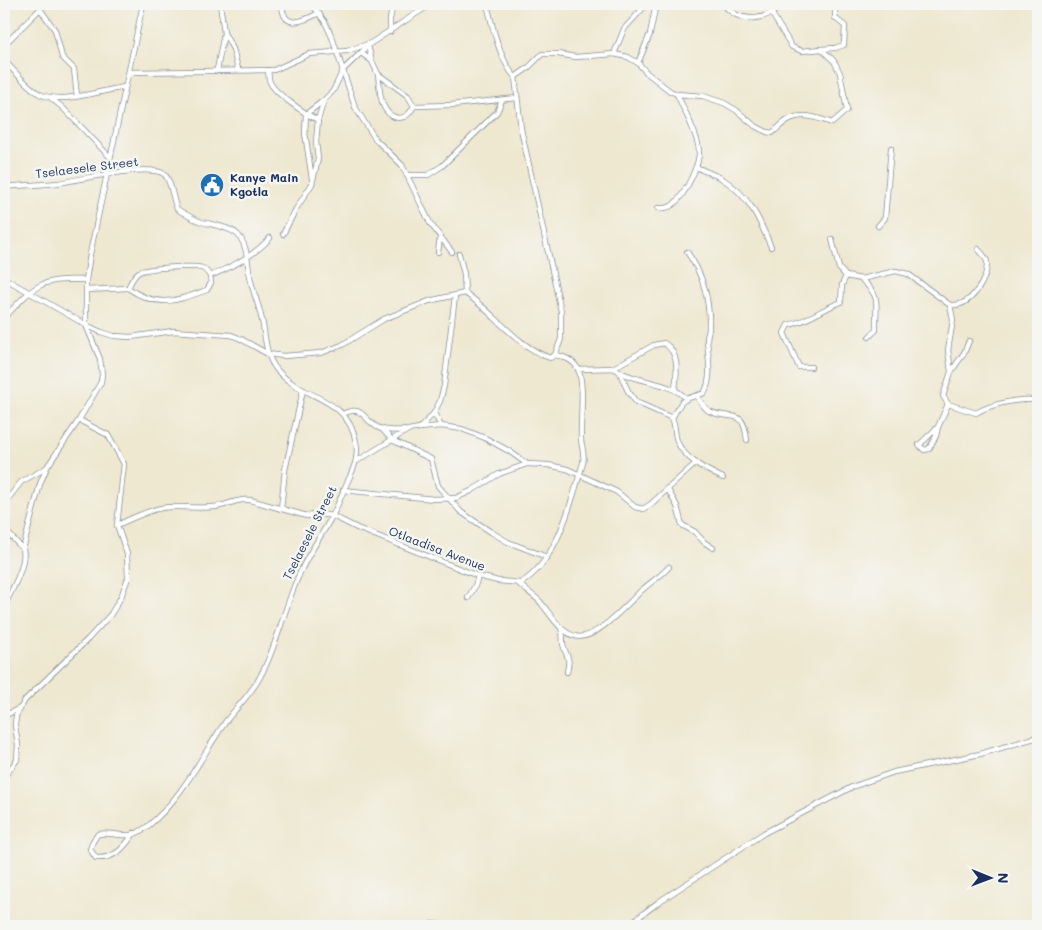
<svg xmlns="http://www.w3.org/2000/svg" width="1042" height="930" font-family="Mali,sans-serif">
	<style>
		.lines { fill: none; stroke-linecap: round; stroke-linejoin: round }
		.minor-casing { stroke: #848c97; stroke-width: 6 }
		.minor { stroke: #fff; stroke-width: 4.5 }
		.labels { text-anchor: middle; stroke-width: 5; stroke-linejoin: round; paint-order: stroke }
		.street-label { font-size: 12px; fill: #1b2f5e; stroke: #f6f6f2 }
		.poi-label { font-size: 12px; font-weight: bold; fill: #1b2f5e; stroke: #f6f6f2; text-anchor: start }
	</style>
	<rect width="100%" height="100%" fill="#f6f6f2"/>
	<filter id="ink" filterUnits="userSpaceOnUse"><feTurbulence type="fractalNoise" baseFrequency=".02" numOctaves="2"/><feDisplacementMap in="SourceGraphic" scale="10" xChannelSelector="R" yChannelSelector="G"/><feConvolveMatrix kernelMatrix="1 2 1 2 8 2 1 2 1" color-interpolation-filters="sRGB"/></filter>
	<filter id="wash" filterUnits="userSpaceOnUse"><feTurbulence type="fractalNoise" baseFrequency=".0096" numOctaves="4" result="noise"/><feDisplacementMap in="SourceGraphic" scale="20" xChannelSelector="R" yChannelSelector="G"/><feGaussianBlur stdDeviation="1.12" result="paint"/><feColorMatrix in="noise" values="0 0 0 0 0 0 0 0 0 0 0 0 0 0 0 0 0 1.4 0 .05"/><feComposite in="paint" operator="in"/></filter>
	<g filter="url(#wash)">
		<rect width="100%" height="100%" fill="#eee8d0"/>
	</g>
	<g filter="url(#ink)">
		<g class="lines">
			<g class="minor-casing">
				<g id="minor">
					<path d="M282,4C283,31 304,21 319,13"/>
					<path d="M312,4L325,22L332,37L355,107L376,140L402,165L430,223L452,252"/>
					<path d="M487,4C492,25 500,61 515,77L521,129L561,311V339L555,355"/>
					<path d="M723,4C741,25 765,21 784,4"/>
					<path d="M40,9L55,30L62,57L74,69L77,96"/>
					<path d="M390,32V19L393,4"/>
					<path d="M224,33L233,49L238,69"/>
					<path d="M4,45L45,4"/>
					<path d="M368,46L372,61"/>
					<path d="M821,49L835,48L844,45L845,26L835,18V4"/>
					<path d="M361,53L372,61L378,74"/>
					<path d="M614,54L624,29L647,4"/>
					<path d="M4,60C14,71 25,84 38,93C58,106 102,90 125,87"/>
					<path d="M638,63L650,34L656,4"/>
					<path d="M217,70L224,33L220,4"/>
					<path d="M268,70C269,74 268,79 270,82C274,93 307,115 318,120"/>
					<path d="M129,72L274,70L309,54L347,51L371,43L431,4"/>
					<path d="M378,74L408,96L414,106C411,112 407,118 399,118C379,116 380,89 378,74Z"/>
					<path d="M515,77L528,68L542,54H558L576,57L614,54L628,57L638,63L647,73L670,91L677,94L703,96L724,103L736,110L755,126L767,132L772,133C778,129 782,123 788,120C803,112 818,118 832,123L847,110L840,73L834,61L821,49L802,51L792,47L772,14"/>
					<path d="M51,98L63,108L110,157"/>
					<path d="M414,106L452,105L517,98"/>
					<path d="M696,167C704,171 713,174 721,178C749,195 759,218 771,247"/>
					<path d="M407,175H428L442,166L497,112L502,100"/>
					<path d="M312,179L305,133L306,114L323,101"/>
					<path d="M4,187C22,185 40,185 58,183C79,180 147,163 164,174C171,179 173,201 177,209C184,213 191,218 199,221C211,225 228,226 237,234C248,244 247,263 250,276C252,290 258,302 261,316C266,334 264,355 277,370C302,400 347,395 356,442C360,461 350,475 343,492C339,501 336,510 331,518C321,537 307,555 299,575C284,608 278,644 261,675C252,694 236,707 224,724C200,759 182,798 148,826C126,843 119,831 98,834L93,841L90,849L96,858C115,859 124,848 134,833"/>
					<path d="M658,208C665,209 670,208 675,203C685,194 700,164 699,151C699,137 683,108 677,94"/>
					<path d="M878,226L885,218L891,148"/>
					<path d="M283,234L296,209L312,184L318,159L316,142L318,120L324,100L333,91L343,70L370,44"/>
					<path d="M832,239L839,268L846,276L861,279L896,271L908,274L950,305L953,320L948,350L951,372L943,396L948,404L976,413C991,404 1022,397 1038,401"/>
					<path d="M438,252L440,238"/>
					<path d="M687,252C703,274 710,301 709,329C708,333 707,336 707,340C708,356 713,379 704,393C682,401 684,396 672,418C676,426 674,433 677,441C684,459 706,470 723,478"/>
					<path d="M459,254L464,274L465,293"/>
					<path d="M4,278L86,325L101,332L114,336L131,337L173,331L231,335L239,338L268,354L284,356L321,353L342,345L384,319L429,301L465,293C495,313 516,346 550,358L555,355C564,356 574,361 578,369C585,384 580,422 581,440C582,449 585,454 583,463C571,503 558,560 521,583L498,581L478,576L357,528L333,516L320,514L307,516L250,500C239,498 230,504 220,506C201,510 180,505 161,508C146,511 131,519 117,525"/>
					<path d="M861,279C883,299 875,303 876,330L869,337"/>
					<path d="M128,288C158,309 175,301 207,290L211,283L210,276C232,267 254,256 270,238"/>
					<path d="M86,290L128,288C131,282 133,276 139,272C147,268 193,265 202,268C205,269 208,273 210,276"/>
					<path d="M950,305C970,308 988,280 987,262C986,257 982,253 978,249"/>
					<path d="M4,318C35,285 40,278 86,280"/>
					<path d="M811,367H799L784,333L788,325C807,322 822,309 841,302L842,285L846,276"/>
					<path d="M613,368L654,345L664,343C680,353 677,373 675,389"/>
					<path d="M578,369L613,368L619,371L628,391L636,402L672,418"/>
					<path d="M620,372C641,383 668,381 686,398"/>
					<path d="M951,372L964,353L969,341"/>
					<path d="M696,396C700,400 704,408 709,411C731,422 743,405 747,440"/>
					<path d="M434,413L441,426"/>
					<path d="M343,414C362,404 363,419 377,427C385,431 395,431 404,430"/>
					<path d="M938,427L919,445L924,450L929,449L936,436L938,427L948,404"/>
					<path d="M420,428L441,426L462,429L485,438L509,451L527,464L548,465L567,469L617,492L635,507L643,509L651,504L696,463"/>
					<path d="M382,429L392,440L431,459L438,486L461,512L491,532L508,542L547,557"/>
					<path d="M357,461L408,430L420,428L434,413L440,401L444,386L455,296"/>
					<path d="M667,488L677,506L682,525L695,532L704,542L713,548"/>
					<path d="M343,490L434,499L456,498L471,491L499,474L527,464"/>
					<path d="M4,504L21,482L46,468"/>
					<path d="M281,509L285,470L303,390"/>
					<path d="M4,529L23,549"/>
					<path d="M519,584C526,591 536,596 542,604C551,615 560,632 575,636C594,643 629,602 642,590C651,582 661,576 669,567"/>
					<path d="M468,598L475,586L478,576"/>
					<path d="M4,606C11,592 27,564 23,549L40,484L47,467L79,420L101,382L102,374L100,359L86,325V280L90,254L143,4"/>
					<path d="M561,628C564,634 562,639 563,644C566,658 571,655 567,672"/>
					<path d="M4,716L20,708"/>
					<path d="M4,777L17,760L18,745L15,725L16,716L25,700L88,639L111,614L121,597L128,578L127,554L117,525L124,464L108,435L79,420"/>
					<path d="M428,926L432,924L449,926"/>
					<path d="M627,926L660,901L764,833L852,787L894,772L980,754L1038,737"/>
				</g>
			</g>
			<use href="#minor" class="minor"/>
		</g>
	</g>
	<defs>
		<g id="civic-disc" transform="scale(1.25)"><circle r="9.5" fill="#1f6fb2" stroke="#f6f6f2"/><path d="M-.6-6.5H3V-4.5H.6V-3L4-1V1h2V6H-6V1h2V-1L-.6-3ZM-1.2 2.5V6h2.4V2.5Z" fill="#fff"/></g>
	</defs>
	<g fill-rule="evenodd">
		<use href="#civic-disc" x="212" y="185"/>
	</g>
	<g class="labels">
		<g class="street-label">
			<text transform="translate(87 168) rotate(-7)" y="4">Tselaesele Street</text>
			<text transform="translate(310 533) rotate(-63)" y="4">Tselaesele Street</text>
			<text transform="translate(437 549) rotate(21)" y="4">Otlaadisa Avenue</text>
		</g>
		<g class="poi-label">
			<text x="230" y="182">Kanye Main<tspan x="230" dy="14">Kgotla</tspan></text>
		</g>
	</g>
	<rect width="1042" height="930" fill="none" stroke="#f6f6f2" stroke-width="20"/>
	<g transform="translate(990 878) rotate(91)" stroke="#f6f6f2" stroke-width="4" paint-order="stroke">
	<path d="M0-4L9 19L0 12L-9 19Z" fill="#1b2f5e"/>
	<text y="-8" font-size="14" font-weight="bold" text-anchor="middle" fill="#1b2f5e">N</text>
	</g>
</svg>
